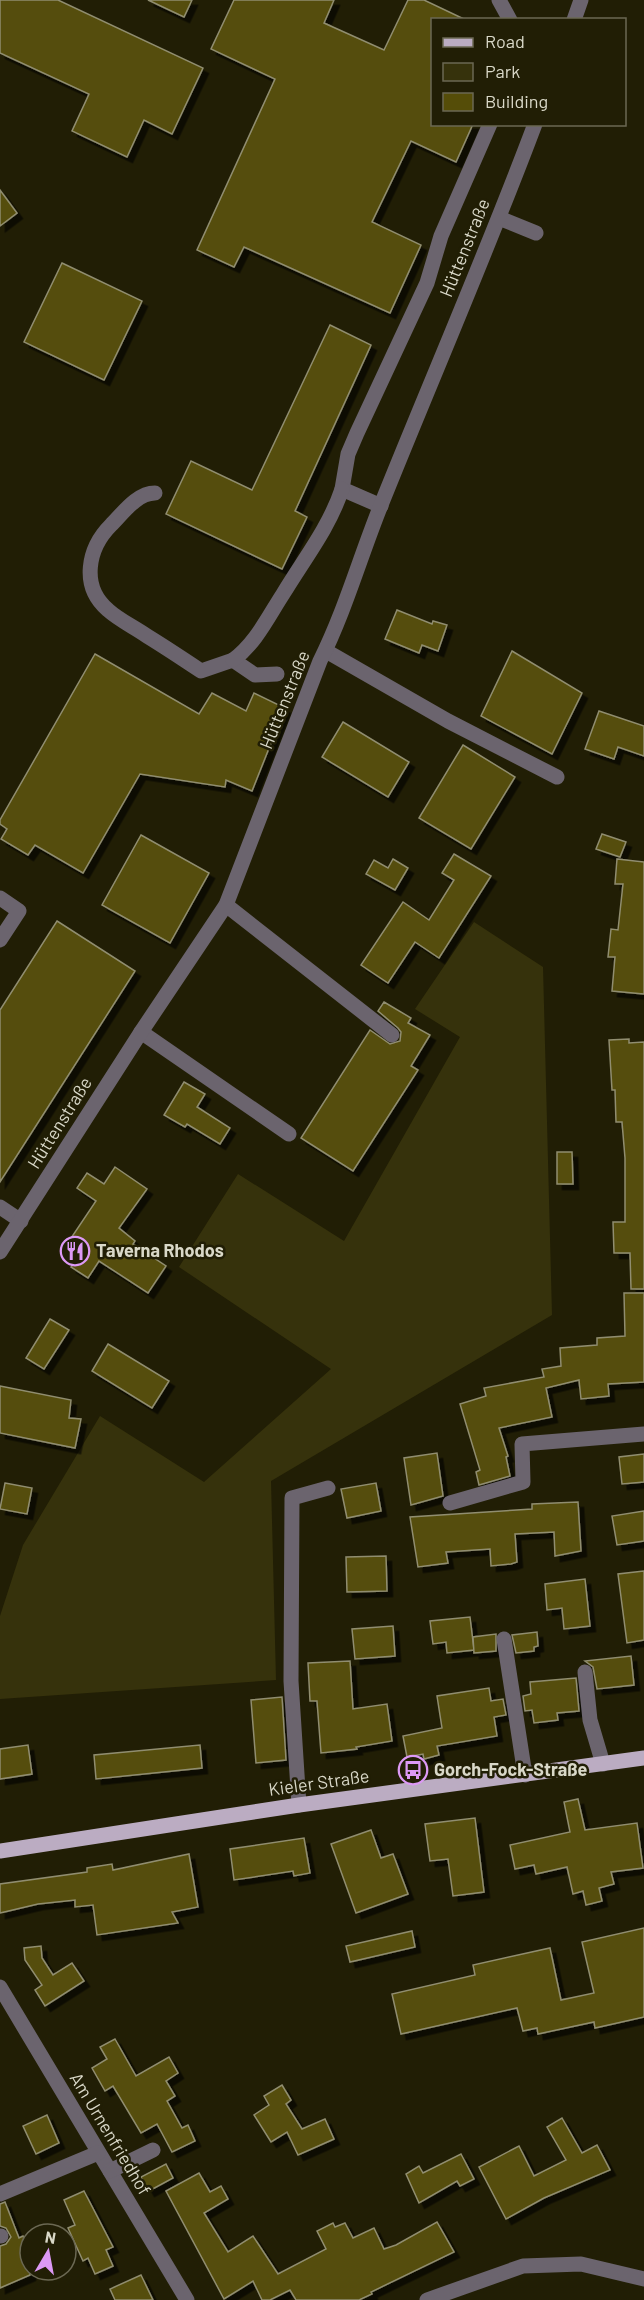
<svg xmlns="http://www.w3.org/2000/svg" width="644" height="2300" font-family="Barlow,sans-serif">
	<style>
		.green { fill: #36320c }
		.building { fill: #554d08; stroke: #908d70; stroke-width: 1.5; filter: url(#shadow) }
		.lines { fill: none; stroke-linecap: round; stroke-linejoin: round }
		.minor { stroke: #6b646e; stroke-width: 15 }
		.major { stroke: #bbacc2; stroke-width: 15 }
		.labels { text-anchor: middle; stroke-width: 5; stroke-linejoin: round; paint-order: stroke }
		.street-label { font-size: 18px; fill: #d9d8c8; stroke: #211e05 }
		.poi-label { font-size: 18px; font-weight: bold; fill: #d9d8c8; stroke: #211e05; text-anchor: start }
	</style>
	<defs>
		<filter id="shadow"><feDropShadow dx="5.5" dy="5.5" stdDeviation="0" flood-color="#0009"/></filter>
	</defs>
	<rect width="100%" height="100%" fill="#211e05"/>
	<path class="green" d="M474,922L543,967L552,1315L271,1481L276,1680L0,1699V1616L23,1545L100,1416L204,1482L331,1369L179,1267L238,1174L344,1241L460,1037L415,1009Z"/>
	<g class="building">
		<path d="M0,0H58L203,68L172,134L144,120L127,157L72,131L89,94L0,53Z"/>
		<path d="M148,0H192L184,17Z"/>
		<path d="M234,0H334L324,23L384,50L408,0H424L466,20H432V124H473L456,162L411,141L372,222L421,245L390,313L244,247L234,267L197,250L275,79L211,49Z"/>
		<path d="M0,190L17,213L0,226Z"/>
		<path d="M62,263L142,301L104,380L24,342Z"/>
		<path d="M330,325L371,345L295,511L307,517L282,569L166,514L191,461L252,490Z"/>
		<path d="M397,610L432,624L433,621L447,625L438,651L422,645L419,653L385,639Z"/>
		<path d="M512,651L582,693L552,754L481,716Z"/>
		<path d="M95,654L199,714L212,693L246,711L254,693L285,708L252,791L226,780L225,787L140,774L83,873L35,845L28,855L1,839L7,829L0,824V820Z"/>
		<path d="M599,711L644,726V756L618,747L614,759L585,749Z"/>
		<path d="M343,722L409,762L388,797L322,757Z"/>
		<path d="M463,745L515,777L471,849L419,818Z"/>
		<path d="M602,834L626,842L620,857L596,849Z"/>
		<path d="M141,835L209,873L170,943L102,905Z"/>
		<path d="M454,854L491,876L439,958L415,942L388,983L361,965L403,902L429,920L454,880L442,873Z"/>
		<path d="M393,859L408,868L395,890L366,874L374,860L388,868Z"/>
		<path d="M617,859L644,862V994L612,991L615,957H608L611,929L618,930L623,884H615Z"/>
		<path d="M57,921L135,971L0,1182V1010Z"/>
		<path d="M384,1002L411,1018L408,1023L430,1035L411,1066L418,1070L353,1171L301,1138L370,1030L390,1044L400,1041L401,1032L398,1028L378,1011Z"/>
		<path d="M629,1039V1043L644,1042V1289H631L630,1253H614L613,1222H625V1158L622,1122H616L615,1090H612L609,1040Z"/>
		<path d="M184,1082L205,1094L197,1107L230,1128L220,1144L187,1124L185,1127L164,1115Z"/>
		<path d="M557,1152H572L573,1184H557Z"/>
		<path d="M115,1167L147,1189L119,1228L135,1241L133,1244L166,1266L148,1293L99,1261L88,1278L71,1267L75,1262L61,1253L96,1201L77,1188L87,1173L104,1184Z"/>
		<path d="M624,1293H644V1382L608,1384L609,1396L581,1399L579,1380L546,1388L552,1417L499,1428L508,1456L506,1457L510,1476L479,1485L476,1472L480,1470L460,1404L486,1396L484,1388L544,1377L542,1369L561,1366L560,1348L597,1345V1338L625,1336Z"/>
		<path d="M50,1319L69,1330L44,1369L26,1358Z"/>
		<path d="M108,1344L169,1381L152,1408L92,1371Z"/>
		<path d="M0,1386L71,1400L69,1418L81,1419L75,1448L0,1433Z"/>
		<path d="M437,1453L443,1496L411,1505L404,1458Z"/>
		<path d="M644,1454V1482L622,1484L619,1457Z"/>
		<path d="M5,1483L32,1488L27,1514L0,1509Z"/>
		<path d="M376,1483L381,1511L347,1518L341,1489Z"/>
		<path d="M578,1502L581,1551L555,1556L554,1532L515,1534L517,1562L511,1564L491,1566L490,1549L446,1552L448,1563L418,1567L410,1517L532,1509V1504Z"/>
		<path d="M644,1511V1541L617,1545L612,1516Z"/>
		<path d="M386,1556L387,1591L347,1592L346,1557Z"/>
		<path d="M644,1571V1640L627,1643L618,1574Z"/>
		<path d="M585,1579L590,1626L564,1629L562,1608L547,1610L545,1584Z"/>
		<path d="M470,1617L474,1650L447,1653L446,1642L433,1644L430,1621Z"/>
		<path d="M393,1626L395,1656L355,1659L352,1629Z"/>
		<path d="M537,1632L538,1646L534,1647V1651L516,1653L512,1635Z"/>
		<path d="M496,1634V1651L474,1653L473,1637Z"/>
		<path d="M631,1656L634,1685L597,1689L593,1667L585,1661Z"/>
		<path d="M350,1661L353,1709L387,1704L392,1741L356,1747L357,1749L321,1753L317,1701H310L308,1663Z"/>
		<path d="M576,1678L579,1711L557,1713L558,1720L534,1723L532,1710L525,1711L523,1696L531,1694L530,1682Z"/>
		<path d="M489,1688L491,1701L503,1699L506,1715L494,1717L497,1736L437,1746L439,1755L424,1759L423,1754L407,1757L403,1736L442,1728L437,1696Z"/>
		<path d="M282,1697L286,1760L256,1763L251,1700Z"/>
		<path d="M28,1745L32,1774L0,1779V1749Z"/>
		<path d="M200,1745L202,1768L96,1779L94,1755Z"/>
		<path d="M578,1799L585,1830L637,1823L643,1868L611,1872L614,1884L599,1888L602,1901L586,1905L583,1891L573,1894L567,1867L536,1874L534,1865L515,1869L510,1845L570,1832L564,1802Z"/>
		<path d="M475,1818L484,1892L453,1896L448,1859L430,1861L425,1824Z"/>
		<path d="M371,1830L381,1858L393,1854L408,1894L356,1913L331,1844Z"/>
		<path d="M304,1838L310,1873L294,1876L293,1871L234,1880L230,1849Z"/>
		<path d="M189,1854L198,1907L172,1912L178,1923L97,1935L93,1905L75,1907V1900L38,1904L0,1913V1884L87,1872V1868L112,1864L113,1870Z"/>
		<path d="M644,1928V2017L595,2028L594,2022L538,2034L537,2028L523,2031L517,2008L401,2034L392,1994L475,1975L473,1965L550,1948L561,2000L594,1993L582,1942Z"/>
		<path d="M412,1931L415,1947L350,1962L346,1946Z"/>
		<path d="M41,1946L42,1958L53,1975L72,1963L84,1981L45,2006L35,1990L42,1985L25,1960L24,1948Z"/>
		<path d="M115,2039L136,2076L169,2057L178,2073L166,2081L175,2096L167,2101L182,2128L188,2125L195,2141L172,2152L157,2124L141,2133L113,2086L105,2091L92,2068L107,2059L100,2047Z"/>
		<path d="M282,2085L291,2100L286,2104L302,2129L325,2119L334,2139L298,2155L287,2132L271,2142L254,2115L269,2105L264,2096Z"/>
		<path d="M47,2115L59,2143L36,2154L23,2126Z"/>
		<path d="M562,2118L582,2153L597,2145L610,2170L544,2198L506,2219L479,2167L519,2146L534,2176L566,2160L547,2127Z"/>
		<path d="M461,2154L474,2179L460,2186L457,2181L419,2203L406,2174L419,2166L423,2173Z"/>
		<path d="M166,2164L173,2178L149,2191L141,2177Z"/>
		<path d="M199,2173L210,2192L221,2186L228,2199L204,2213L228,2252L253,2236L278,2274L326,2249L317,2231L333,2223L335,2227L345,2223L353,2238L374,2228L384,2249L396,2245L437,2222L454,2252L371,2292L372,2294L359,2300H296L290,2290L270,2300H262L253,2281L224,2299L166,2191Z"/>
		<path d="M84,2191L113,2247L106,2250L113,2266L95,2274L88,2258L83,2261L68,2228L75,2225L64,2200Z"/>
		<path d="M5,2202L19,2238L23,2236L30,2252V2275L0,2288V2246L6,2244L11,2237L6,2228L0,2226V2204Z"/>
		<path d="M141,2275L153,2300H115L110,2289Z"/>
	</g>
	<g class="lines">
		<g class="minor">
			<path d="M499,0L510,20"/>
			<path d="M574,20L581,0"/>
			<path d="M499,218L536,233"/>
			<path d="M155,493C137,493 123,513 111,525C88,548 80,586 108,610C119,620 134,627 147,636C165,647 183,659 201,671L233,660L255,675L277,674"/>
			<path d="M381,506L342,489L348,454L357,433L427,283L441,236L490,124"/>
			<path d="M326,651L448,721L557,777"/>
			<path d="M233,660C256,643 268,617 283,594C304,559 329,528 342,489"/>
			<path d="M0,898L19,911L0,940"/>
			<path d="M226,905L392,1035"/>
			<path d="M141,1032L289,1134"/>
			<path d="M0,1207L21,1221"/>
			<path d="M0,1252L141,1032L226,905L320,661C345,611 360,557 381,505C432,378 487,252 535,124"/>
			<path d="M450,1503L523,1482L522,1444L644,1434"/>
			<path d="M504,1639L525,1775"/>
			<path d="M585,1672L590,1720L603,1764"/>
			<path d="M299,1805L291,1681L292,1498L328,1488"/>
			<path d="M0,1987L187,2300"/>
			<path d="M110,2171L153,2150"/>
			<path d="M0,2194L98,2153"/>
			<path d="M0,2236H1"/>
			<path d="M427,2300L523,2266L581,2264L644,2279"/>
		</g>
		<path class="major" d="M0,1851L299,1805L644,1758"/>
	</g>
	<defs>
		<g id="restaurant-ring" transform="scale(1.5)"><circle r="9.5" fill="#211e05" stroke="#dc99f5" stroke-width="1.5"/><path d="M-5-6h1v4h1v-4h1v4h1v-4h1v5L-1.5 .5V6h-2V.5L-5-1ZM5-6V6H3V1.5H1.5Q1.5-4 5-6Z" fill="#dc99f5"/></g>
		<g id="bus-ring" transform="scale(1.5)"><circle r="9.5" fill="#211e05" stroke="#dc99f5" stroke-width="1.5"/><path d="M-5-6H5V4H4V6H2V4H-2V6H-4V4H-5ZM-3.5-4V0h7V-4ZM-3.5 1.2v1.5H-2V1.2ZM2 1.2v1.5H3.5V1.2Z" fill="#dc99f5"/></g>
	</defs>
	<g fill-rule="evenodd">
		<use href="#restaurant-ring" x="75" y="1251"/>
		<use href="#bus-ring" x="413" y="1770"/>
	</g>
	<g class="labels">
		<g class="street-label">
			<text transform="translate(465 248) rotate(-68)" y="6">Hüttenstraße</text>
			<text transform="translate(285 700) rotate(-68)" y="6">Hüttenstraße</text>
			<text transform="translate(60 1123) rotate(-58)" y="6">Hüttenstraße</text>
			<text transform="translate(319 1783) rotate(-8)" y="6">Kieler Straße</text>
			<text transform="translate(110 2134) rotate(59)" y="6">Am Urnenfriedhof</text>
		</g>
		<g class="poi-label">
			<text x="96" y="1257">Taverna Rhodos</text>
			<text x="434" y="1776">Gorch-Fock-Straße</text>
		</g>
	</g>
	<rect x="431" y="18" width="195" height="108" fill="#211e05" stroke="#6b6853" stroke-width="1.5"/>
	<rect x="443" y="38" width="30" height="9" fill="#bbacc2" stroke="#6b6853" stroke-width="1.5"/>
	<text x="485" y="48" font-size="18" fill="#d9d8c8">Road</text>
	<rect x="443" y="63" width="30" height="18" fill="#36320c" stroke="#6b6853" stroke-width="1.5"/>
	<text x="485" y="78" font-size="18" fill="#d9d8c8">Park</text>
	<rect x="443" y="93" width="30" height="18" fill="#554d08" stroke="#6b6853" stroke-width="1.5"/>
	<text x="485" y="108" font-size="18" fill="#d9d8c8">Building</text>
	<g transform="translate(48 2252) rotate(10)"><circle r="28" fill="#211e05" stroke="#6b6853" stroke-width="1.5"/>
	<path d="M0-4.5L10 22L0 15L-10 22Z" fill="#dc99f5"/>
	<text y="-9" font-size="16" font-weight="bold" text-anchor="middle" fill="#d9d8c8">N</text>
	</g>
</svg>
